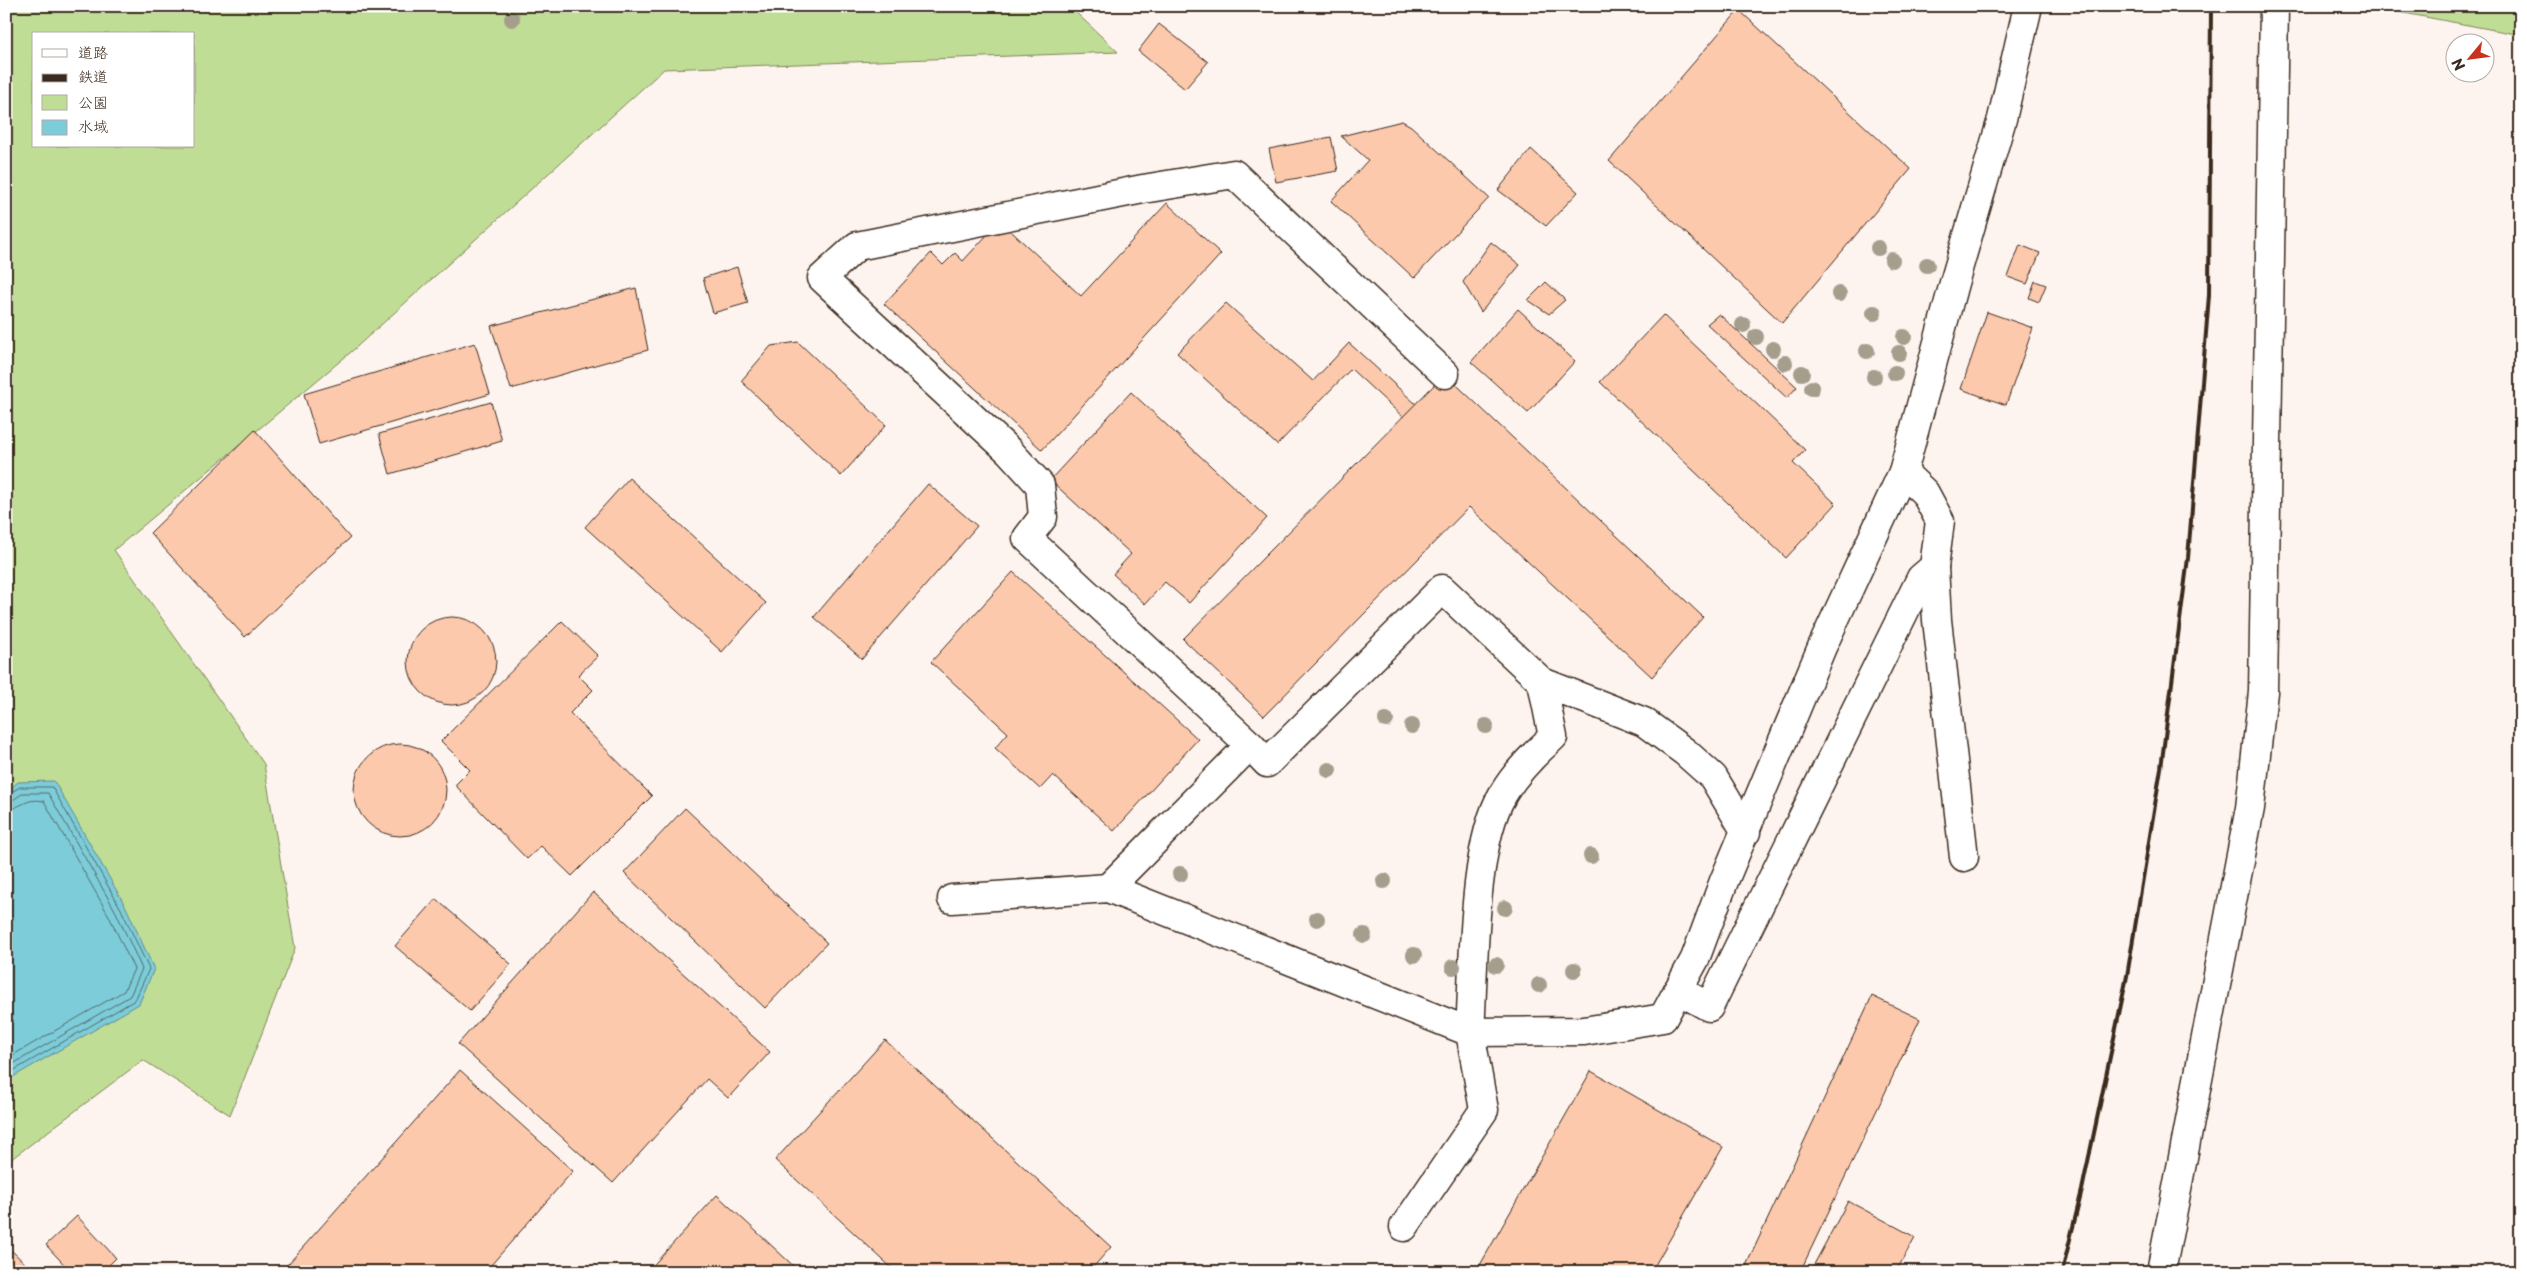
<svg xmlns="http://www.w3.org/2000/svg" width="2527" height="1278" font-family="'Playpen Sans','Klee One',sans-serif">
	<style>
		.green { fill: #c0dd95; stroke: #7e845a; fill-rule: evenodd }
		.water { fill: #7cccd9; stroke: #628b8e }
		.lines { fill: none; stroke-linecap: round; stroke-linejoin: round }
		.shore { stroke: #556b69; stroke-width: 1 }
		.building { fill: #fcc9ad; stroke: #3b2a1e }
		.minor-casing { stroke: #3b2a1e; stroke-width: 31 }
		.minor { stroke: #fff; stroke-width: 28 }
		.rail { stroke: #3b2a1e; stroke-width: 4 }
		.tree { fill: #a59e8d }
	</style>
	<rect width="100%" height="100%" fill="#fef4ef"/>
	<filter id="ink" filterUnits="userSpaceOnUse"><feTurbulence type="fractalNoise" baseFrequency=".02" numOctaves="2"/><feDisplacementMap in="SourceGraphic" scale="10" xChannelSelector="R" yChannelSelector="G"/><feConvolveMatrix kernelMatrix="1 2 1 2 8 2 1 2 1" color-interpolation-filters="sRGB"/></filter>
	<g filter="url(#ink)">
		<g class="green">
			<path d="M6,6H1069L1118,52L664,69L351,352L114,550L264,764L295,948L230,1115L143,1060L6,1163ZM34,34H194V146H34Z"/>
			<path d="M2372,6H2521V35L2372,7Z"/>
		</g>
		<path class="water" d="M54,781L126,907L154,969L139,1004L6,1081V792L18,782Z"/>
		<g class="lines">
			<g class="shore">
				<path d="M6,795L20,787H52L121,909L149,969L135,1000L6,1075"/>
				<path d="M6,802L13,800L23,793H48L116,912L142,969L130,996L6,1068"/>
				<path d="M6,809C22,809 24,797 44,801L109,916L134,969L124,991L6,1059"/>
			</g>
		</g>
		<g class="building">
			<path d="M1739,10L1911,169L1782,323L1609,161Z"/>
			<path d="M1159,24L1208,62L1185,89L1138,51Z"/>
			<path d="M1402,121L1411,126L1489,198L1414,278L1331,201L1368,160L1341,136Z"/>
			<path d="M1331,137L1338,171L1276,182L1269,149Z"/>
			<path d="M1531,149L1578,192L1546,226L1498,190Z"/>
			<path d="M1167,203L1221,254L1042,450L884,304L931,253L943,265L955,253L963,261L1000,221L1081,296Z"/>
			<path d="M1491,242L1520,265L1481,312L1463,282Z"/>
			<path d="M2020,245L2040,253L2027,284L2008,277Z"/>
			<path d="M737,267L748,303L713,313L703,278Z"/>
			<path d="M2035,281L2046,285L2039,302L2029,298Z"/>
			<path d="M1546,282L1565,300L1549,314L1528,300Z"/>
			<path d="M636,288L648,350L511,389L491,326Z"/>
			<path d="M1226,303L1313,381L1349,343L1416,404L1403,417L1351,369L1277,445L1177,353Z"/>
			<path d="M1518,309L1575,361L1528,413L1471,362Z"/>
			<path d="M1987,312L2033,328L2006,405L1961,389Z"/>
			<path d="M1719,314L1797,387L1787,398L1707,324Z"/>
			<path d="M1663,315L1805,450L1793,463L1836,504L1786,558L1600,382Z"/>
			<path d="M798,342L886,425L841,476L741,381L771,346Z"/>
			<path d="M475,343L490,394L319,444L304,394Z"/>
			<path d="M1445,374L1703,617L1652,677L1469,507L1264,716L1183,639Z"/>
			<path d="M1131,392L1267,518L1189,603L1165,582L1145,604L1113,574L1131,554L1050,480Z"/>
			<path d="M491,402L502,441L390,474L379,434Z"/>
			<path d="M255,430L350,538L245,637L150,533Z"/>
			<path d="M629,478L766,603L722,652L585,527Z"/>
			<path d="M928,484L977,526L862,659L814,617Z"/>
			<path d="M1013,572L1198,739L1114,831L1053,775L1040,789L995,748L1008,733L931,662Z"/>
			<circle cx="452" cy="661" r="44"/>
			<path d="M562,621L598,656L578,675L593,690L570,713L652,796L572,876L541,846L527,859L455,785L470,770L441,741Z"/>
			<circle cx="400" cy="790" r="46"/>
			<path d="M685,808L827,943L765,1008L624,873Z"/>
			<path d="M593,892L770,1052L728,1098L707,1079L613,1183L458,1044Z"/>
			<path d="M436,899L511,964L470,1011L395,946Z"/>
			<path d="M1872,996L1920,1019L1800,1272H1743Z"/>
			<path d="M885,1040L1111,1247L1089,1272H896L775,1160Z"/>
			<path d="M460,1070L573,1171L485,1272H281Z"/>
			<path d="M1591,1071L1723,1147L1651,1272H1476Z"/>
			<path d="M717,1195L800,1272H647Z"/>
			<path d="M1848,1201L1915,1237L1896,1272H1810Z"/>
			<path d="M77,1216L116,1258L102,1272H71L46,1245Z"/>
			<path d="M10,1249L34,1272H6V1253Z"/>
		</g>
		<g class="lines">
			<g class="minor-casing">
				<g id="minor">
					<path d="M1903,472L1925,493L1940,521L1934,567L1937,620L1964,857"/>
					<path d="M1250,745L1027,538L1043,517L1040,485L1009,451L822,278L857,246L1143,189L1234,174L1445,374"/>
					<path d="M1746,832L1713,777L1685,752L1644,722L1542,682L1553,737C1534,754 1516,772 1503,794C1472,845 1474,971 1470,1032L1584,1031L1663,1018L1695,959L1724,881L1822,647L1903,472L1954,283L2002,119L2028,6"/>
					<path d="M1108,888L1250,745L1267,763L1442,589L1542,682"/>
					<path d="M952,899L1108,888L1470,1032L1484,1110L1404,1227"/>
					<path d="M1678,990L1709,1007L1921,578L1934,567"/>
					<path d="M2161,1272L2250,808L2263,692L2274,6"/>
				</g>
			</g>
			<use href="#minor" class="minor"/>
			<path class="rail" d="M2062,1272L2082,1190L2127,976L2161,768L2188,558L2209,295L2211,6"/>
		</g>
		<g class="tree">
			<circle cx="512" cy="19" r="8"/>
			<circle cx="1878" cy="248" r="8"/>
			<circle cx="1892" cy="260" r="8"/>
			<circle cx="1927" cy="265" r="8"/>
			<circle cx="1839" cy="294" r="8"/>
			<circle cx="1874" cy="313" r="8"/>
			<circle cx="1743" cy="325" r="8"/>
			<circle cx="1756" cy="337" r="8"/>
			<circle cx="1904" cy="337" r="8"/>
			<circle cx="1773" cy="349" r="8"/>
			<circle cx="1867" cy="351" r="8"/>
			<circle cx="1899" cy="353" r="8"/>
			<circle cx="1785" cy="363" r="8"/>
			<circle cx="1802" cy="373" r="8"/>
			<circle cx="1895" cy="373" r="8"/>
			<circle cx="1874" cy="377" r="8"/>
			<circle cx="1812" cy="388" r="8"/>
			<circle cx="1386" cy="720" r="8"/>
			<circle cx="1412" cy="726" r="8"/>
			<circle cx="1486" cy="726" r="8"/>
			<circle cx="1329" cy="770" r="8"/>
			<circle cx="1591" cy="856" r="8"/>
			<circle cx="1180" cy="874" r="8"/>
			<circle cx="1384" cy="881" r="8"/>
			<circle cx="1505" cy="908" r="8"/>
			<circle cx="1317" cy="919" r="8"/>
			<circle cx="1364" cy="935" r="8"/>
			<circle cx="1414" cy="955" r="8"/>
			<circle cx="1496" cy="965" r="8"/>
			<circle cx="1453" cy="967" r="8"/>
			<circle cx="1574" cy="970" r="8"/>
			<circle cx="1539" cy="985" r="8"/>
		</g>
	</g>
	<rect width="2527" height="1278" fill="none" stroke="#fff" stroke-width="25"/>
	<rect x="12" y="12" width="2502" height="1253" fill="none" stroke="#3b2a1e" stroke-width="2" filter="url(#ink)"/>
	<rect x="32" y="32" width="162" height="115" fill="#ffffff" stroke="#b1aaa5"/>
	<rect x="42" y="49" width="25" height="8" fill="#ffffff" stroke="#b1aaa5"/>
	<text x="78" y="58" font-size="15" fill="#3b2a1e">道路</text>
	<rect x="42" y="74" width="25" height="8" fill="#3b2a1e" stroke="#b1aaa5"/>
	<text x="78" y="82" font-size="15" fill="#3b2a1e">鉄道</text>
	<rect x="42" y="95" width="25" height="15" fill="#c0dd95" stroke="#b1aaa5"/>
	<text x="78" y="108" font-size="15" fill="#3b2a1e">公園</text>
	<rect x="42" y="120" width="25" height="15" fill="#7cccd9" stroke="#b1aaa5"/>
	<text x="78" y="132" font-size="15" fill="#3b2a1e">水域</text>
	<g transform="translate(2470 58) rotate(241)"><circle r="24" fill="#ffffff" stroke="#b1aaa5"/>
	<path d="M0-4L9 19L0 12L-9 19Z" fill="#c8321e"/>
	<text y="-8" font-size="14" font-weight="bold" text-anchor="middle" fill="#3b2a1e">N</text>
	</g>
</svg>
